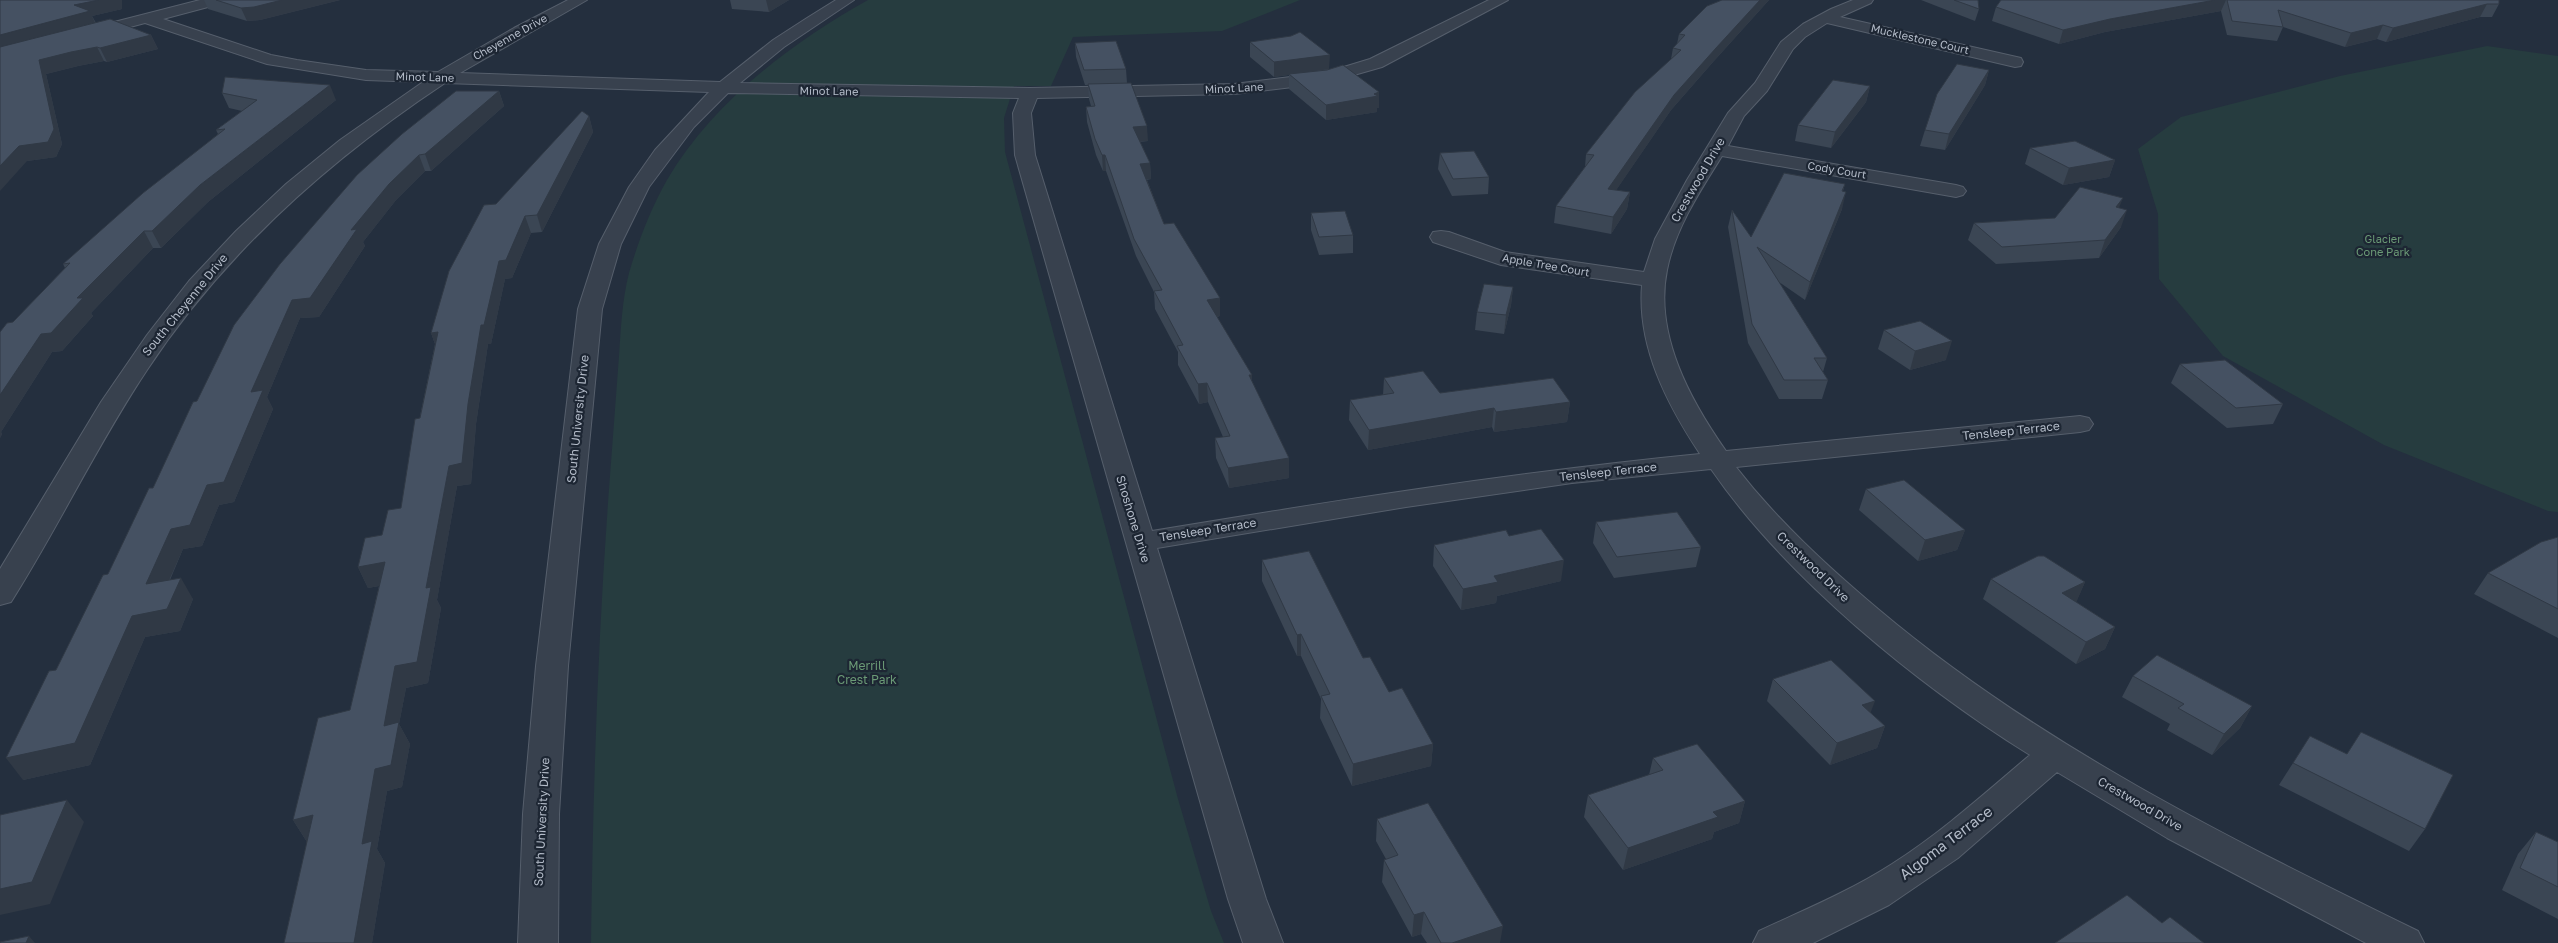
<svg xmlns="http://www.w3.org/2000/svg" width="2558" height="943" font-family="'Golos Text',sans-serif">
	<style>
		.green { fill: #263c3f }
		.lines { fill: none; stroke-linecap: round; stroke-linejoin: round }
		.street-casing { stroke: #565f6c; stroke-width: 2 }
		.street { fill: #38414e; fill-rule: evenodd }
		.wall { fill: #3b4654 }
		.shaded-wall { fill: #303945 }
		.building { fill: #455162; stroke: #303945 }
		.labels { text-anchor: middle; stroke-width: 4.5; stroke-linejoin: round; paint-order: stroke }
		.far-street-label { font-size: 11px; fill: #b4bcc9; stroke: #1d2633 }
		.far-park-label { font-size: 11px; fill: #6b9a76; stroke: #1d2633 }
		.street-label { font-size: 12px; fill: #b4bcc9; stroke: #1d2633 }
		.park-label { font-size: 12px; fill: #6b9a76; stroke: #1d2633 }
		.near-street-label { font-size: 15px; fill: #b4bcc9; stroke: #1d2633 }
	</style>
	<rect width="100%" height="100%" fill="#242f3e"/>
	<g class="green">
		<path d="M868,0H1300L1222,31L1073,37L1051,86H1014L1004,118L1005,152L1178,799L1211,911L1224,943H591C593,787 598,632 610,476C613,436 616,396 619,356C621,328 622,300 629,273C638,242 651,208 667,180C712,103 791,43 868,0Z"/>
		<path d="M2487,46L2558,56V512L2548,511L2384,445L2223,356L2159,279L2158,214L2138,149L2181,117L2340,76Z"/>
	</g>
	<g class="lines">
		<g class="street-casing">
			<path id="street" d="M200,0H225L223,3L163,19L271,55L297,60L366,70L438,72L514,28L568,0H587L460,73L720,82L773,40L807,18L836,0H854L784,47L740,83L1030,88L1234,84L1324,73L1370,59L1489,0H1508L1382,67L1326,83L1234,94L1037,98L1031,113L1035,155L1152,531C1334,501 1516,472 1700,454C1667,404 1637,347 1642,285L1501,265L1433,242L1430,237L1433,232L1441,231L1449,232L1505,252L1644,272L1655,239L1687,180L1728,113L1755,83L1781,42L1803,24L1831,9L1853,0H1873L1871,3L1840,17L2021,58L2023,62L2021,66L2015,67L1827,23L1805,37L1793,49L1767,91L1744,116L1728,146L1956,185L1963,187L1966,191L1963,195L1956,197L1722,156C1700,191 1675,229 1667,270C1654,334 1690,400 1726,451L2080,416L2089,418L2093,424L2089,430L2080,432L1736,467C1777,520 1826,565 1878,609C2039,745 2230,839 2418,931L2424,943H2366L2167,838L2057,772L1958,858L1889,905L1813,943H1753L1759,931C1804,910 1850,891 1892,864C1941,833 1985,793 2030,755C1918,685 1786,578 1711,469L1572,483L1406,507L1157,548L1266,899L1283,943H1243L1228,899L1015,155L1013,113L1019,98L728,93L694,127L649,187L621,244L602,309L568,666L559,814L558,943H518L523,814L536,666L578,309L599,244L629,187L655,150L709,92L445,83C329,160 224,253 147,370C97,445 59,526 11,602L0,605V569L101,402L147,335L189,281L236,231L286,184L340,140L423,82L366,80L267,64L145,23L89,38L81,33L83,30Z"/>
		</g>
		<use href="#street" class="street"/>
	</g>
	<g class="wall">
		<path d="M0,0L122,9L92,16L96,23L151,35L158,49L107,62L104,61L78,66L46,74L62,144L56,157L27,161Z"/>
		<path d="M204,0H340L260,20L247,21L208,9Z"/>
		<path d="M730,0H789L769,12L732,9Z"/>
		<path d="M1722,0H1769L1713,62L1671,110L1616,190L1630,192L1627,209L1611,234L1554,223L1556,206L1585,167L1586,154L1671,59L1673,48L1677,44L1679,34Z"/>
		<path d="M1921,0H1978L1979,9L1975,21Z"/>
		<path d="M2001,0H2499V4L2492,17H2480L2386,42L2377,39L2345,47L2283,27L2277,41L2227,35L2221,11L2105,32L2059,44L1992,21L1996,7Z"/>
		<path d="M1250,42L1329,69L1379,92V108H1377V112L1326,120L1289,89V75L1274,77L1250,57Z"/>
		<path d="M1075,43L1126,69L1127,83L1148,141L1140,142L1150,163L1151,179L1147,180L1164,224L1220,298V316L1217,317L1252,375V382L1289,458V478L1229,488L1216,458L1215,438L1223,437L1208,402L1199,404L1178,365V352L1155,309L1154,292L1136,256L1106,171H1103L1096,155L1087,122L1086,107L1091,106L1089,99L1088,85H1085L1076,57Z"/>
		<path d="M1989,70L1985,85L1945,150L1920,146L1925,130Z"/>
		<path d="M1870,86L1866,102L1831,148L1795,141L1798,125Z"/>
		<path d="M499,91L504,106L431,171H425L396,200L363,242L365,246L319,317L300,318L267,397L273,409L234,502L219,505L202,546L183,549L170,580L193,599L180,631L145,637L90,765L23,780L56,670L108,574L153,488L197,401L280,264Z"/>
		<path d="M222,93L336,100L208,202L161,248H153L91,313L93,316L62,351L52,352L1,432L2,434L0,438L13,322L65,268L63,264L218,134L216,130L242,111L229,108Z"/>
		<path d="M589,116L593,132L542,232L531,233L512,278L505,279L491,344H488L476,424L471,484L457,486L437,600L441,608L428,683L406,688L399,724L410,744L402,787L387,791L377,849L385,863L372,943H284L307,842L293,820L350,710L379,586L368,588L358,567L382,535L401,508L435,344L431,333L496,204Z"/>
		<path d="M2030,148L2115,160L2109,177L2063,185L2025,164Z"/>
		<path d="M1440,153L1489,177L1488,194L1452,196L1438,169Z"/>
		<path d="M1845,184L1843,191L1842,209L1805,300L1779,282L1827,358L1823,372L1828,380L1822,399H1779L1748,343L1728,227L1732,210L1751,237Z"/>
		<path d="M2119,208L2121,227L2099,258L1996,264L1968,240L1974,223L2055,218Z"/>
		<path d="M1311,213L1353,235V253L1319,255L1311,230Z"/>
		<path d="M1513,287L1511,305L1504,334L1475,330L1477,312Z"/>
		<path d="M1884,330L1946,360L1910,370L1878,349Z"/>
		<path d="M2180,364L2283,404L2273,424L2227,428L2171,383Z"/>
		<path d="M1384,378L1440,393L1570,402L1567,422L1494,432L1492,427L1368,450L1349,420L1350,400L1383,395Z"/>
		<path d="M1866,489L1965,530L1957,550L1918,561L1859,510Z"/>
		<path d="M1596,522L1701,547L1696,567L1614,578L1593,543Z"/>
		<path d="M1509,536L1561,581L1497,596L1496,603L1461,610L1433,566L1434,545Z"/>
		<path d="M2558,537V638L2474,594L2488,573Z"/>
		<path d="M1262,560L1363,658L1389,692L1433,744L1431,766L1352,786L1320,718L1321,699L1301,656H1297L1262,581Z"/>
		<path d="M1991,579L2085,582L2076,602L2115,627L2105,649L2076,664L1983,599Z"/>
		<path d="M2133,676L2252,706L2240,728L2212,755L2167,730L2170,724L2122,697Z"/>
		<path d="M1773,679L1871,713L1885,726L1877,748L1830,765L1767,701Z"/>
		<path d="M1653,758L1745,801L1739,823L1714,832L1712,839L1623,870L1584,817L1588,795L1649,775Z"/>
		<path d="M2293,763L2425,829L2409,851L2279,785Z"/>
		<path d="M1377,819L1500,943H1427L1421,934L1412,937L1382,882L1384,860L1386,859L1376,841Z"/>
		<path d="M2536,832L2558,842V919L2502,890L2518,854Z"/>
	</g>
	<g class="shaded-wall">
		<path d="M99,0H122V9L92,16L96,25L0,50V35L74,5Z"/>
		<path d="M282,0H340L260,20L247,21L241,8Z"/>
		<path d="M766,0H789L769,12Z"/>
		<path d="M1760,0H1769L1713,62L1671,110L1606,205L1608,189L1674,95L1716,48Z"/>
		<path d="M2215,0H2226L2221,11L2105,32L2059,44L2063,30L2110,19Z"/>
		<path d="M2487,4L2480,17L2386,42L2393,28Z"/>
		<path d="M2383,25L2377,39L2345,47L2351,33Z"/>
		<path d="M151,35L158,49L107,62L100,48Z"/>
		<path d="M97,47L104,61L78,66L46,74L62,144L56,157L27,161L0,191V166L39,60L71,52Z"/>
		<path d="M1330,55L1329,69L1274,77V62Z"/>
		<path d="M1989,70L1985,85L1945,150L1949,134Z"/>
		<path d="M330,85L336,100L208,202L161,248L152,231L200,185Z"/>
		<path d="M1870,86L1866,102L1831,148L1835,132Z"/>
		<path d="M499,91L504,106L431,171L425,154Z"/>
		<path d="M1379,92V108H1377V112L1326,120V105Z"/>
		<path d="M589,116L593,132L542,232L537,215Z"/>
		<path d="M1147,126L1148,141L1134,142L1133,127Z"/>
		<path d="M419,155L425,171L396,200L363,242L365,246L319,317L300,318L267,397L273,409L234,502L219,505L202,546L183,549L158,605L146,584L171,529L207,485L251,392L292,300L389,184Z"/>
		<path d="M1102,155H1105L1106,171H1103Z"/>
		<path d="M2115,160L2109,177L2063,185L2069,168Z"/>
		<path d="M1150,163L1151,179L1141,180L1140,164Z"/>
		<path d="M1630,192L1627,209L1611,234L1613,217Z"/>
		<path d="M1846,192L1842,209L1805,300L1810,282Z"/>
		<path d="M2123,198L2116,215V207Z"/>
		<path d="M2127,210L2121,227L2099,258L2105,240Z"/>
		<path d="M525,216L531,233L512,278L505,279L491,344H488L476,424L471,484L457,486L437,600L441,608L428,683L406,688L399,724L410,744L402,787L387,791L377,849L385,863L372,943H354L362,844L375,769L395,666L426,588L449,466L468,404L481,325L499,261Z"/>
		<path d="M144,231L153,248L91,313L93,316L62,351L52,352L1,432L2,434L0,438V395L41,334Z"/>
		<path d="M1513,287L1511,305L1504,334L1506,315Z"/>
		<path d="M1220,298V316L1207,318V300Z"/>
		<path d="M438,332V352L431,333Z"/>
		<path d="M1952,341L1946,360L1910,370L1915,351Z"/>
		<path d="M1249,375H1252V394Z"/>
		<path d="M1207,383L1208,402L1199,404L1198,384Z"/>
		<path d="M1570,402L1567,422L1494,432L1496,412Z"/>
		<path d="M1494,408L1492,427L1368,450L1369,430Z"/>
		<path d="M1289,458V478L1229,488L1228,468Z"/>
		<path d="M1965,530L1957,550L1918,561L1925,540Z"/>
		<path d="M1564,560L1561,581L1497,596L1496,603L1461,610L1463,589L1494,576Z"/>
		<path d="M385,562L395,583L368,588L358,567Z"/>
		<path d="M181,578L193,599L180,631L145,637L90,765L23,780L6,758L132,616Z"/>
		<path d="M2085,582L2076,603L2062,593Z"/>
		<path d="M2115,627L2105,649L2076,664L2086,642Z"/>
		<path d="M1301,634V656H1297V635Z"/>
		<path d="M1875,701L1867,722L1862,705Z"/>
		<path d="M2252,706L2240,728L2212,755L2224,734Z"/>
		<path d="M1885,726L1877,748L1830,765L1837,743Z"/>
		<path d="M1433,744L1431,766L1352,786L1353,764Z"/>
		<path d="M67,800L84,822L50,904L0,915V889Z"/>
		<path d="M1745,801L1739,823L1714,832L1712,839L1623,870L1628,848L1713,812Z"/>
		<path d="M313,815L307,842L293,820Z"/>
		<path d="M1424,912L1421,934L1412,937L1414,915Z"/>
		<path d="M1503,926L1500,943H1452Z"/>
		<path d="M29,936L35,943H26Z"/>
	</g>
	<g class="building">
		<path d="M0,0H99L74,5L90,11L0,35Z"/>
		<path d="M216,0H282L254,7L241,8Z"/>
		<path d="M1722,0H1760L1716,48L1674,95L1608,189L1630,192L1613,217L1556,206L1594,155L1586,154L1635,92L1681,50L1673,48L1685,35L1679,34L1707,6Z"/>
		<path d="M1954,0H1978L1979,9Z"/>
		<path d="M2001,0H2215L2110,19L2063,30L1996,7Z"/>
		<path d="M2227,0H2499V4H2487L2393,28L2383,25L2351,33L2278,10L2283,27L2232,21Z"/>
		<path d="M110,19L151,35L100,48L97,47L71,52L39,60L54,129L48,142L19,146L0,166V47Z"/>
		<path d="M1300,32L1330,55L1274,62L1250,42L1291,36Z"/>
		<path d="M1116,41L1126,69L1084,70L1075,43Z"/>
		<path d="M1957,64L1989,70L1949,134L1925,130L1937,94Z"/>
		<path d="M1343,65L1379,92L1374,94L1378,96L1326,105L1289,74L1327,70Z"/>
		<path d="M225,77L330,85L200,185L152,231H144L77,298H83L51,333L41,334L0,395V332L7,323L13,322L70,263L63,264L143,193L225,129L216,130L257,100L222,93Z"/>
		<path d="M1833,80L1870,86L1835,132L1798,125Z"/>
		<path d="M1131,83L1147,126L1133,127L1150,163L1140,164L1164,224L1174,223L1220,298L1207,300L1252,375H1249L1289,458L1228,468L1215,438L1230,436L1207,383L1198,384L1177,346L1183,345L1154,291L1162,290L1134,239L1105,155H1102L1095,139L1086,107L1095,106L1088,84Z"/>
		<path d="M456,91H499L425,154L419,155L389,184L351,230L357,229L310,298L292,300L251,392L263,390L224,482L207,485L190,525L171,529L146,584L181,578L167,609L132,616L75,743L6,758L49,671L56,670L103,575L108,574L149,488H153L193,402L197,401L234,325L280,264L357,175L402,134Z"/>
		<path d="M582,111L589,116L537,215L525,216L506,260L499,261L484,325H481L468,404L462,463L449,466L426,588L431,587L417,662L395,666L384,726L399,722L391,765L375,769L362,844L372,841L354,943H284L313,815L293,820L318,718L350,710L385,562L358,567L365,538L382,535L388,510L401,508L415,419L420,418L438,332L431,333L449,271L484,205L496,204Z"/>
		<path d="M2075,141L2115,160L2069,168L2030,148Z"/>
		<path d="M1474,151L1489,177L1453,179L1440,153Z"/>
		<path d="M1784,173L1845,184L1842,191L1846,192L1810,282L1757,247L1827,358H1814L1828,380H1784L1752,324L1732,210L1751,237Z"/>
		<path d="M2080,187L2123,198L2116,207L2127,210L2105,240L2002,247L1974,223L2055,218Z"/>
		<path d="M1345,211L1353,235L1319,237L1311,213Z"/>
		<path d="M1484,284L1513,287L1506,315L1477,312Z"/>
		<path d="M1920,321L1952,341L1915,351L1884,330Z"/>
		<path d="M2225,360L2283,404L2236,408L2180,364Z"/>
		<path d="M1423,371L1440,393L1553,378L1570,402L1496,412L1494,408L1369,430L1350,400L1394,393L1384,378Z"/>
		<path d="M1904,480L1965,530L1925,540L1866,489Z"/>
		<path d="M1677,512L1701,547L1617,557L1596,522Z"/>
		<path d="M1541,529L1564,560L1494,576L1498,582L1463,589L1434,545L1506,530L1509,536Z"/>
		<path d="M2558,537V609L2488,573L2541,542Z"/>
		<path d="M1309,551L1363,658L1370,657L1389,692L1402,688L1433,744L1353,764L1321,696L1330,694L1301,634L1297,635L1262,560Z"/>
		<path d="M2038,556H2044L2085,582L2062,593L2115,627L2086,642L1991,579Z"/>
		<path d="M2157,655L2252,706L2224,734L2178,708L2184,704L2133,676Z"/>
		<path d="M1831,660L1875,701L1862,705L1885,726L1837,743L1773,679Z"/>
		<path d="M2361,732L2453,775L2425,829L2293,763L2310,736L2347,754Z"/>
		<path d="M1697,744L1745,801L1713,812L1718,817L1628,848L1588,795L1663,770L1653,758Z"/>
		<path d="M67,800L32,882L0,889V815Z"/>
		<path d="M1428,803L1503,926L1452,943H1441L1424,912L1414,915L1384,860L1398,855L1377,819Z"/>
		<path d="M2536,832L2558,842V887L2520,868Z"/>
		<path d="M2127,895L2162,923L2170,917L2204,943H2055Z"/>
		<path d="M29,936L26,943H0V942Z"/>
	</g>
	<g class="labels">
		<g class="far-street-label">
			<text transform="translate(510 37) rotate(-29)" y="4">Cheyenne Drive</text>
			<text transform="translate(1920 39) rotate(13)" y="4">Mucklestone Court</text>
			<text transform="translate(425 77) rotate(2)" y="4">Minot Lane</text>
			<text transform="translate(1234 88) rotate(-3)" y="4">Minot Lane</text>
			<text transform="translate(829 91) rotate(1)" y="4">Minot Lane</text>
			<text transform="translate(1837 170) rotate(9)" y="4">Cody Court</text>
			<text transform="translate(1546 265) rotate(10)" y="4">Apple Tree Court</text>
		</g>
		<g class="far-park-label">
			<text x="2383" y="243">Glacier<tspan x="2383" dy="13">Cone Park</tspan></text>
		</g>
		<g class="street-label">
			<text transform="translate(1698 180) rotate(-60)" y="4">Crestwood Drive</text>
			<text transform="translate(185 305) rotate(-51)" y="4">South Cheyenne Drive</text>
			<text transform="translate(578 419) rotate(-84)" y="4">South University Drive</text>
			<text transform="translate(2011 431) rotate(-6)" y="4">Tensleep Terrace</text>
			<text transform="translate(1608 472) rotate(-6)" y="4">Tensleep Terrace</text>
			<text transform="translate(1133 519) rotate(73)" y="4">Shoshone Drive</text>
			<text transform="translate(1208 530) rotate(-9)" y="4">Tensleep Terrace</text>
			<text transform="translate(1813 567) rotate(44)" y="4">Crestwood Drive</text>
			<text transform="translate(2140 804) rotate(30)" y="4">Crestwood Drive</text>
			<text transform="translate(542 822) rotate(-87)" y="4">South University Drive</text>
		</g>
		<g class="park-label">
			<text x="867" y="670">Merrill<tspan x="867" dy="14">Crest Park</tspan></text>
		</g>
		<g class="near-street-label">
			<text transform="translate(1946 843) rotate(-37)" y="5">Algoma Terrace</text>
		</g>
	</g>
</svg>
